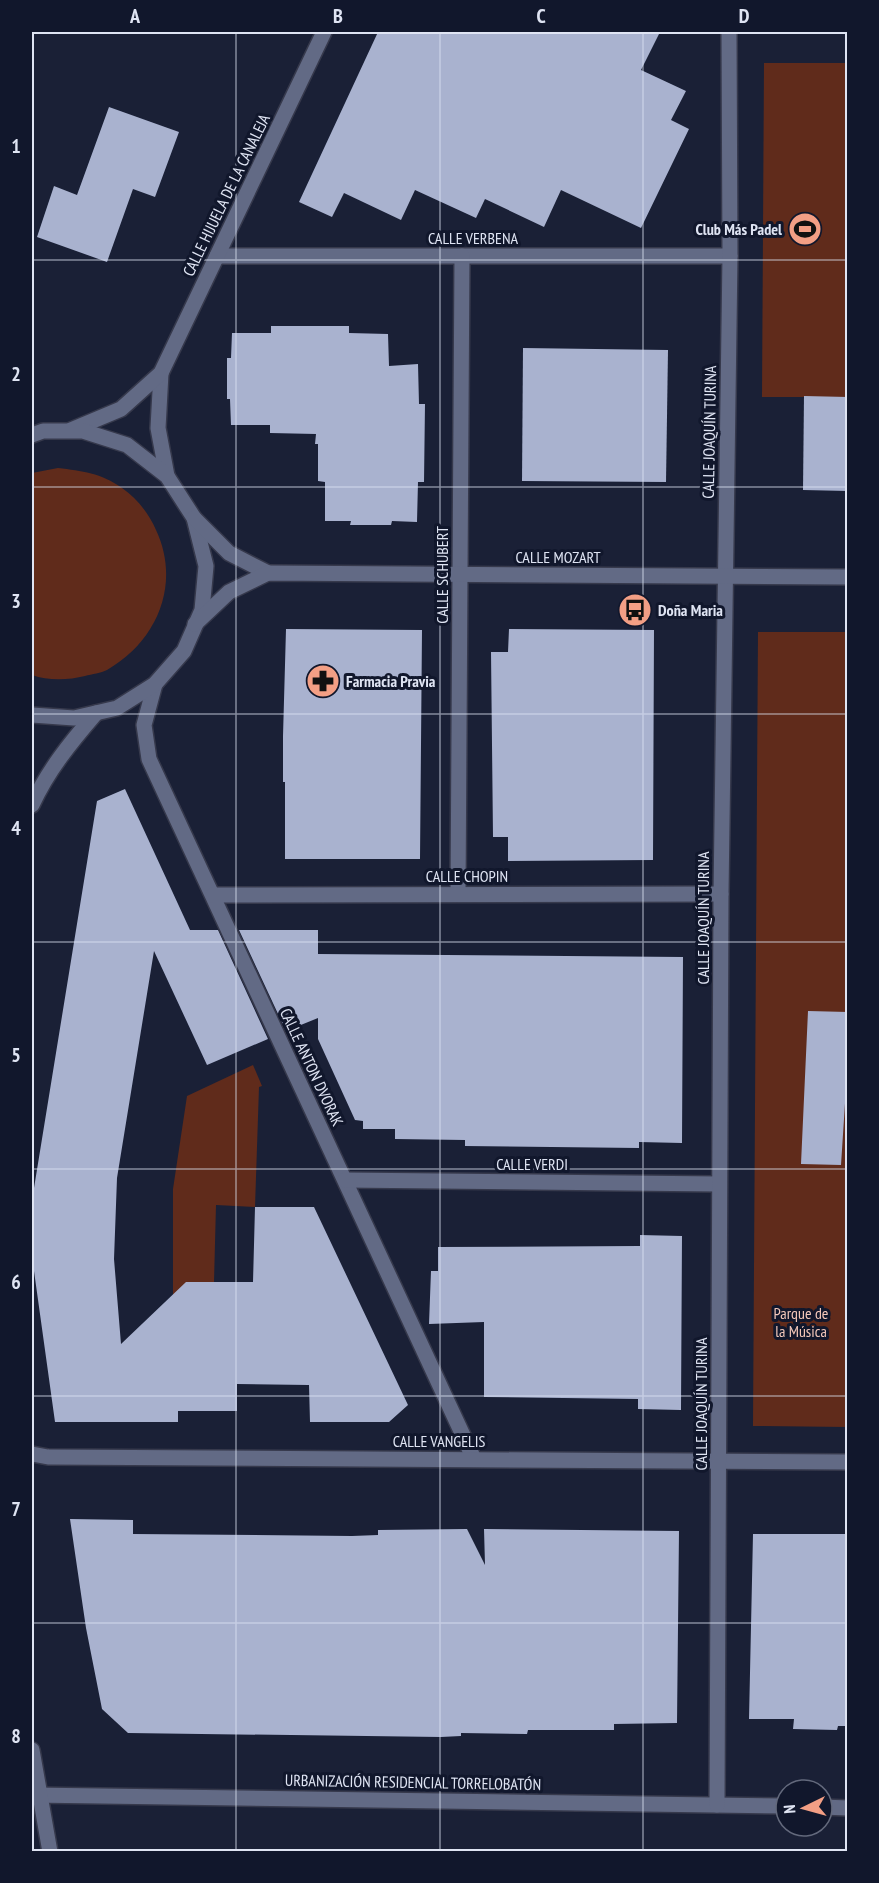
<svg xmlns="http://www.w3.org/2000/svg" width="879" height="1883" font-family="'PT Sans Narrow',sans-serif">
	<style>
		.green { fill: #602b1b }
		.building { fill: #a9b2cf }
		.lines { fill: none; stroke-linecap: round; stroke-linejoin: round }
		.minor-casing { stroke: #36394c; stroke-width: 18 }
		.tertiary-casing { stroke: #36394c; stroke-width: 18 }
		.minor { stroke: #626a85; stroke-width: 15 }
		.tertiary { stroke: #626a85; stroke-width: 15 }
		.grid { fill: none; stroke: #dfe4f3; stroke-width: 1.5; stroke-opacity: 0.55 }
		.labels { text-anchor: middle; stroke-width: 6; stroke-linejoin: round; paint-order: stroke }
		.street-label { font-size: 16px; fill: #dfe4f3; stroke: #11172c }
		.poi-label { font-size: 16px; font-weight: bold; fill: #dfe4f3; stroke: #11172c; text-anchor: start }
		.park-label { font-size: 16px; fill: #f4c8ba; stroke: #11172c }
		.neatline { fill: none; stroke: #dfe4f3; stroke-width: 2 }
		.grid-label { font-size: 20px; text-anchor: middle; font-weight: bold; fill: #dfe4f3 }
	</style>
	<rect width="100%" height="100%" fill="#1a2036"/>
	<g class="green">
		<path d="M764,63H847V397H762Z"/>
		<path d="M58,468C82,471 101,473 122,488C137,498 149,514 156,530C181,583 158,641 107,670C101,673 92,674 85,676C69,680 48,681 32,675V473Z"/>
		<path d="M758,632H847V1427L753,1426Z"/>
		<path d="M253,1065L262,1086L259,1087L255,1207L216,1205L214,1282L173,1295V1189L187,1096Z"/>
	</g>
	<g class="building">
		<path d="M378,32H660L641,70L686,91L671,120L689,129L641,228L561,190L544,227L485,199L476,218L415,190L401,220L344,193L332,217L299,202Z"/>
		<path d="M109,107L179,132L155,197L133,189L107,262L37,237L54,186L77,195Z"/>
		<path d="M271,326H349V333L388,334L389,366L418,364L419,404H425L424,482H418L417,522L392,521L391,525H350L351,521H325V482L318,481V444H315L316,434L270,433V425H231L230,399H227V358H231L232,333H271Z"/>
		<path d="M523,348L668,350L666,482L522,481Z"/>
		<path d="M804,396L848,397V491L803,490Z"/>
		<path d="M286,629L422,630L420,859H285V782H283V736Z"/>
		<path d="M509,629L654,630L653,860L508,861V837H493L491,652H508Z"/>
		<path d="M125,789L190,930H218L268,1039L207,1065L154,951L117,1178L114,1259L121,1344L186,1282H253L255,1207H314L408,1405L389,1422H310L309,1385L237,1384V1411H178V1422H55L34,1271L32,1240L34,1188L97,801Z"/>
		<path d="M239,930H318V954L683,957L682,1143L639,1142V1148L465,1146V1140L395,1139V1129H363V1121L355,1120L318,1039V1018L286,1031Z"/>
		<path d="M808,1011L848,1012V1088H846L841,1165L801,1164Z"/>
		<path d="M640,1235L682,1236L681,1410L638,1409V1399L484,1397V1322L429,1324L431,1271H438V1247L640,1246Z"/>
		<path d="M70,1519L133,1520V1534L352,1536L378,1535V1530L467,1529L485,1565L484,1529L679,1531L677,1723L614,1724V1730H528L527,1734L461,1733V1736L441,1737L128,1733L102,1709L86,1628Z"/>
		<path d="M753,1534H848V1726H838L837,1730L793,1729L794,1719H749Z"/>
	</g>
	<g class="lines">
		<g class="minor-casing">
			<g id="minor">
				<path d="M217,256H730"/>
				<path d="M155,684L144,725L149,759L474,1459"/>
				<path d="M458,894L462,256"/>
				<path d="M213,895L721,894"/>
				<path d="M345,1180L719,1184"/>
				<path d="M32,1454L48,1457L848,1462"/>
				<path d="M32,1795L786,1806"/>
				<path d="M717,1805L721,894L730,256L729,32"/>
				<path d="M822,1807L848,1808"/>
			</g>
		</g>
		<g class="tertiary-casing">
			<g id="tertiary">
				<path d="M161,373L158,428L167,476"/>
				<path d="M71,430L121,409L161,373L324,32"/>
				<path d="M32,435L43,431H83L127,445L167,476L194,518L206,566L202,610L184,651L155,684L117,708L74,718L32,715"/>
				<path d="M194,518L229,553L268,573"/>
				<path d="M195,624L229,592L268,573L848,577"/>
				<path d="M32,805C48,770 71,742 96,713"/>
				<path d="M32,1750L50,1852"/>
			</g>
		</g>
		<use href="#minor" class="minor"/>
		<use href="#tertiary" class="tertiary"/>
	</g>
	<path class="grid" d="M236,32V1852M440,32V1852M643,32V1852M32,260H848M32,487H848M32,714H848M32,942H848M32,1169H848M32,1396H848M32,1623H848"/>
	<defs>
		<g id="stadium-disc" transform="scale(1.725)"><circle r="9.5" fill="#f39f85" stroke="#11172c"/><path d="M0-5a6.5 5 0 1 0 0 10a6.5 5 0 1 0 0-10ZM-3.5-1.8h7v3.6h-7Z" fill="#111"/></g>
		<g id="bus-disc" transform="scale(1.725)"><circle r="9.5" fill="#f39f85" stroke="#11172c"/><path d="M-5-6H5V4H4V6H2V4H-2V6H-4V4H-5ZM-3.5-4V0h7V-4ZM-3.5 1.2v1.5H-2V1.2ZM2 1.2v1.5H3.5V1.2Z" fill="#111"/></g>
		<g id="pharmacy-disc" transform="scale(1.725)"><circle r="9.5" fill="#f39f85" stroke="#11172c"/><path d="M-2-6h4v4h4v4h-4v4h-4v-4h-4v-4h4Z" fill="#111"/></g>
	</defs>
	<g fill-rule="evenodd">
		<use href="#stadium-disc" x="805" y="229"/>
		<use href="#bus-disc" x="635" y="610"/>
		<use href="#pharmacy-disc" x="323" y="681"/>
	</g>
	<g class="labels">
		<g class="street-label">
			<text transform="translate(226 195) rotate(-64)" y="6">CALLE HIJUELA DE LA CANALEJA</text>
			<text x="473" y="244">CALLE VERBENA</text>
			<text transform="translate(709 432) rotate(-89)" y="6">CALLE JOAQUÍN TURINA</text>
			<text x="558" y="563">CALLE MOZART</text>
			<text transform="translate(442 575) rotate(-90)" y="6">CALLE SCHUBERT</text>
			<text x="467" y="882">CALLE CHOPIN</text>
			<text transform="translate(703 918) rotate(-90)" y="6">CALLE JOAQUÍN TURINA</text>
			<text transform="translate(312 1067) rotate(65)" y="6">CALLE ANTON DVORAK</text>
			<text x="532" y="1170">CALLE VERDI</text>
			<text transform="translate(701 1404) rotate(-90)" y="6">CALLE JOAQUÍN TURINA</text>
			<text x="439" y="1447">CALLE VANGELIS</text>
			<text transform="translate(413 1782) rotate(1)" y="6">URBANIZACIÓN RESIDENCIAL TORRELOBATÓN</text>
		</g>
		<g class="poi-label">
			<text x="782" y="235" text-anchor="end">Club Más Padel</text>
			<text x="658" y="616">Doña Maria</text>
			<text x="346" y="687">Farmacia Pravia</text>
		</g>
		<g class="park-label">
			<text x="801" y="1319">Parque de<tspan x="801" dy="18">la Música</tspan></text>
		</g>
	</g>
	<rect width="879" height="1883" fill="none" stroke="#11172c" stroke-width="66"/>
	<g transform="translate(804 1808) rotate(265)"><circle r="28" fill="#11172c" stroke="#63697c" stroke-width="1.5"/>
	<path d="M0-4.5L10 22L0 15L-10 22Z" fill="#f39f85"/>
	<text y="-9" font-size="16" font-weight="bold" text-anchor="middle" fill="#dfe4f3">N</text>
	</g>
	<rect x="33" y="33" width="813" height="1817" class="neatline"/>
	<g class="grid-label">
		<text x="135" y="23">A</text>
		<text x="338" y="23">B</text>
		<text x="541" y="23">C</text>
		<text x="744" y="23">D</text>
		<text x="16" y="153">1</text>
		<text x="16" y="381">2</text>
		<text x="16" y="608">3</text>
		<text x="16" y="835">4</text>
		<text x="16" y="1062">5</text>
		<text x="16" y="1289">6</text>
		<text x="16" y="1516">7</text>
		<text x="16" y="1743">8</text>
	</g>
</svg>
